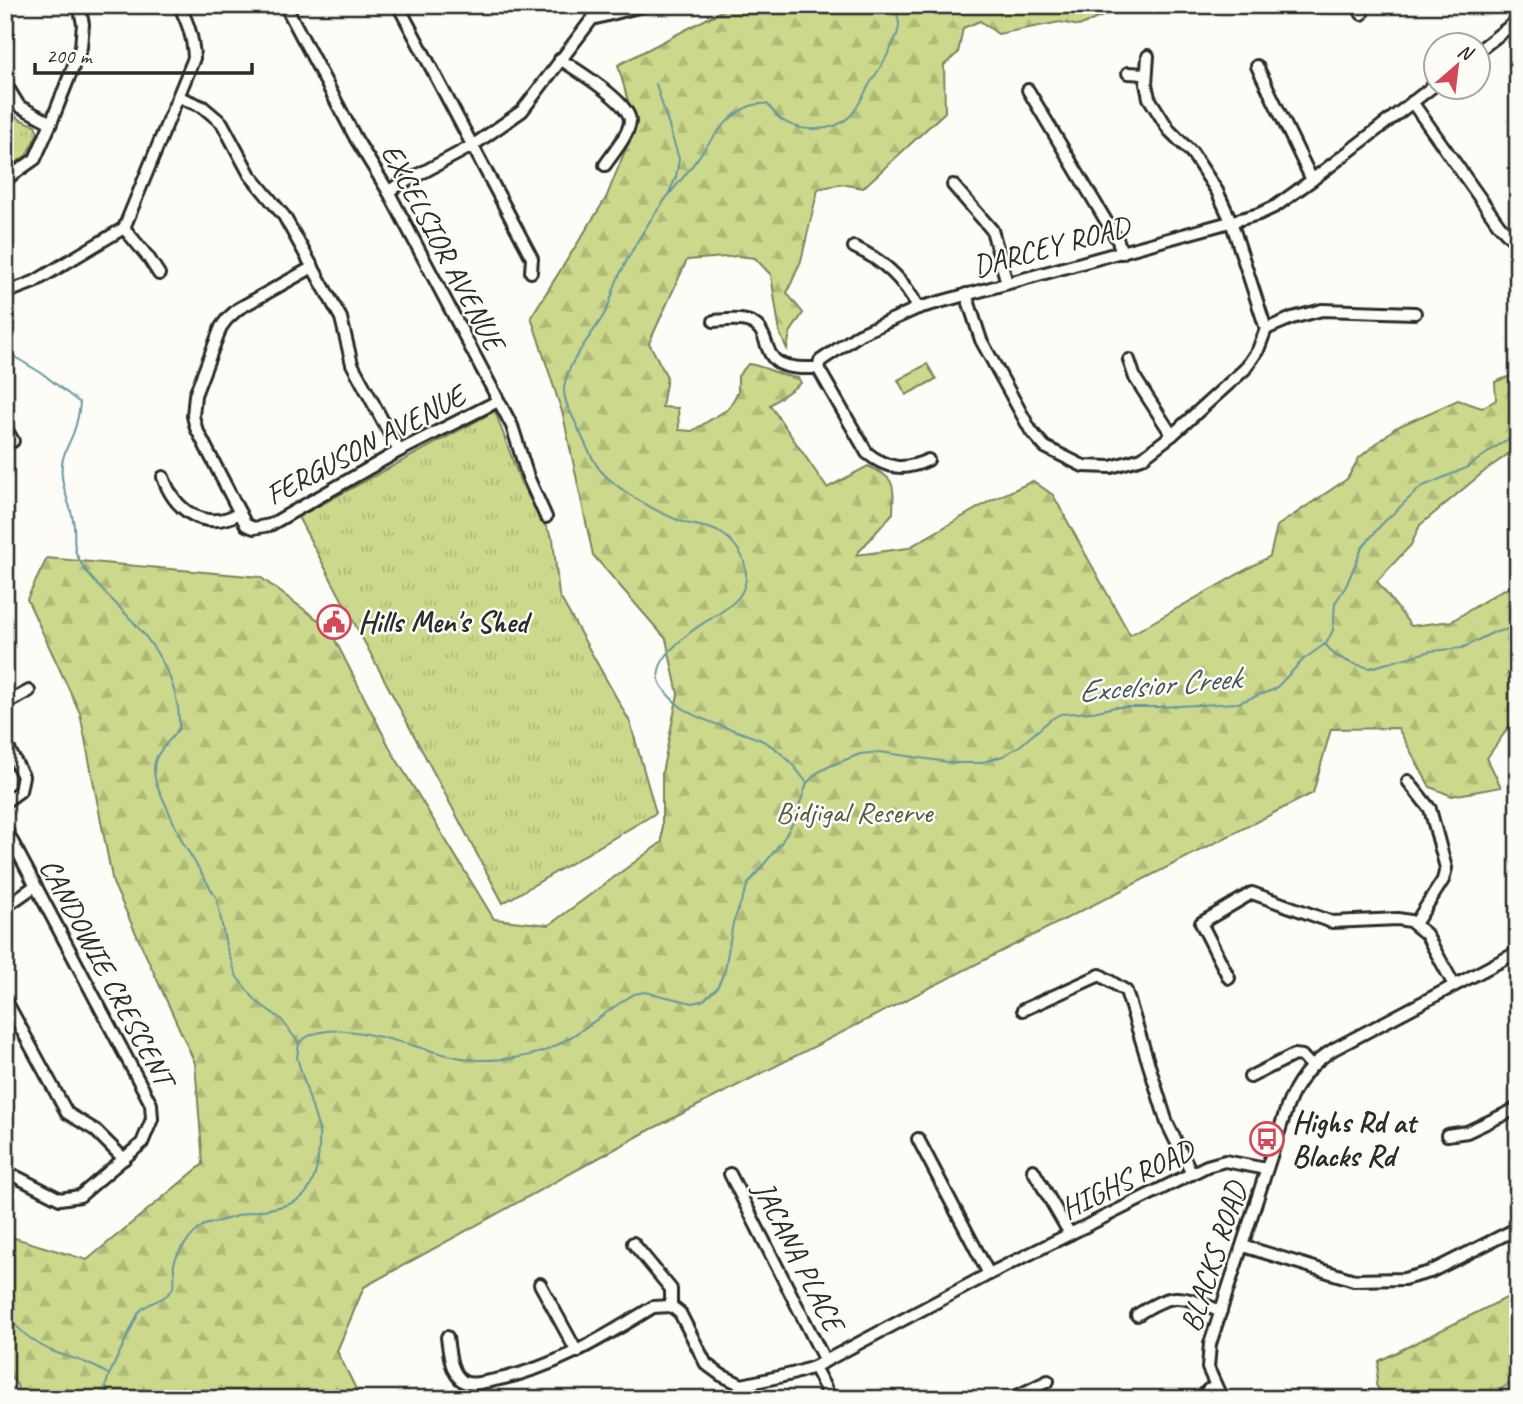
<svg xmlns="http://www.w3.org/2000/svg" width="1523" height="1404" font-family="Caveat,sans-serif">
	<style>
		.grass { fill: #ccd88b; stroke: #7c825b; stroke-width: 2 }
		.forest { fill: url(#forest-firs); stroke: #7c825b; stroke-width: 2 }
		.park { fill: url(#park-tufts); stroke: #7c825b; stroke-width: 2 }
		.lines { fill: none; stroke-linecap: round; stroke-linejoin: round }
		.stream { stroke: #67979f; stroke-width: 2 }
		.minor-casing { stroke: #2b2b2b; stroke-width: 16 }
		.minor { stroke: #fdfcf7; stroke-width: 10 }
		.labels { text-anchor: middle; stroke-width: 5; stroke-linejoin: round; paint-order: stroke }
		.street-label { font-size: 30px; fill: #2b2b2b; stroke: #fdfcf7 }
		.poi-label { font-size: 30px; font-weight: bold; fill: #2b2b2b; stroke: #fdfcf7; text-anchor: start }
		.park-label { font-size: 30px; fill: #535643; stroke: #fdfcf7 }
		.water-label { font-size: 32px; font-style: italic; fill: #44585b; stroke: #fdfcf7 }
	</style>
	<defs>
		<pattern id="forest-firs" width="22" height="20" patternUnits="userSpaceOnUse" patternTransform="scale(1.75)"><rect width="22" height="20" fill="#ccd88b"/><path d="M5 1l3.5 6h-7zM16 11l3.5 6h-7z" fill="#afba78"/></pattern>
		<pattern id="park-tufts" width="24" height="20" patternUnits="userSpaceOnUse" patternTransform="scale(1.75)"><rect width="24" height="20" fill="#ccd88b"/><path d="M3 7l-1-3M5 7V3M7 7l1-3M15 17l-1-3M17 17v-4M19 17l1-3" fill="none" stroke="#afba78"/></pattern>
	</defs>
	<rect width="100%" height="100%" fill="#fdfcf7"/>
	<filter id="ink" filterUnits="userSpaceOnUse"><feTurbulence type="fractalNoise" baseFrequency=".0143" numOctaves="2"/><feDisplacementMap in="SourceGraphic" scale="14" xChannelSelector="R" yChannelSelector="G"/><feConvolveMatrix kernelMatrix="1 2 1 2 8 2 1 2 1" color-interpolation-filters="sRGB"/></filter>
	<g filter="url(#ink)">
		<path class="grass" d="M927,364L936,379L906,395L898,380Z"/>
		<g class="forest">
			<path d="M733,5H1129L1079,26L1060,22L998,34L980,21L963,28L958,53L944,65L945,112L863,188L841,184L818,189L801,261L787,293L803,313L790,333L787,349L780,334L771,275L755,258L738,256L687,260L649,343L667,377L662,407L678,408L679,430L692,431L728,409L738,392V376L748,364C767,366 779,377 798,378L801,383L770,405L827,488L868,466C896,478 894,484 893,513L856,555L908,548L990,501L1033,481L1053,495L1130,635L1270,556L1277,526L1347,479L1359,458L1395,428L1458,400L1482,408L1496,400L1495,382L1518,373V447L1486,470L1420,525L1411,545L1377,581L1411,626L1452,621L1502,590L1518,586V719L1513,721L1487,758L1501,787L1452,796L1430,787L1398,728L1331,729L1313,793L644,1133L364,1287L337,1351L361,1399H20L17,1385L5,1370V1235L87,1260L203,1164L195,1063L113,883L80,713L27,599L47,558L260,577L329,628L392,752L494,919L549,925L662,842V773L678,694L666,639L593,555L563,415L531,317L606,198L635,126L618,65Z"/>
			<path d="M1518,1292V1399H1385L1376,1385L1379,1361Z"/>
		</g>
		<g class="park">
			<path d="M7,109L21,120L35,125L38,132L27,155L5,170Z"/>
			<path d="M495,411L521,483L553,539L559,595L630,722L656,813L503,903L298,517Z"/>
		</g>
		<g class="lines">
			<g class="stream">
				<path d="M656,84L679,159L676,177L669,193"/>
				<path d="M5,351L43,374L80,403C79,414 77,423 73,434C69,444 63,453 62,464C59,485 72,506 74,526C75,535 73,544 76,553C85,575 103,590 119,607C152,639 181,680 179,728C165,749 148,754 156,783L182,841L217,899L226,946L237,977L256,1001L281,1019L298,1042"/>
				<path d="M1326,644L1333,630L1335,603L1346,586L1362,548L1381,525L1421,487L1466,468L1503,442L1518,436"/>
				<path d="M807,783C795,767 781,749 761,740C727,725 682,721 661,685C650,665 677,643 692,631C714,613 753,604 745,566C743,553 732,540 721,533C709,526 693,526 680,521C653,510 620,492 600,470C591,458 584,441 578,428C573,416 563,402 564,388C568,358 594,335 607,309C612,298 614,285 620,274C636,241 656,209 680,181C703,156 729,100 767,104C772,109 776,116 782,120C799,132 831,133 848,118C859,108 863,94 871,82C879,70 899,38 899,25C899,20 897,14 895,9L897,5"/>
				<path d="M5,1313C19,1331 35,1345 57,1353C75,1359 91,1363 108,1374"/>
				<path d="M107,1399L106,1385L109,1375L139,1312C148,1301 163,1302 171,1291C177,1282 173,1273 174,1264C176,1252 195,1231 204,1225C219,1222 233,1217 247,1213C264,1209 281,1209 296,1201C318,1190 320,1152 319,1130L297,1058L299,1043C336,1007 432,1060 480,1060C497,1060 521,1058 538,1053C567,1045 607,1010 634,994L645,992L693,1003L704,1000L717,988L725,970L733,923L748,884L781,843L794,821L807,783L817,773L830,766L860,754L880,752L954,763H980L1003,756L1021,745L1050,720L1060,714L1093,712L1115,707H1159L1238,703L1275,689L1304,659L1325,644L1335,655L1351,663L1370,668L1431,651L1462,648L1492,633L1518,627"/>
				<path d="M1485,1399L1518,1378"/>
			</g>
			<g class="minor-casing">
				<g id="minor">
					<path d="M285,5L356,139L388,191L512,426L528,477L546,517"/>
					<path d="M398,5L532,258L531,272"/>
					<path d="M1357,5L1362,14"/>
					<path d="M1478,51L1518,20"/>
					<path d="M560,59C576,70 630,102 630,121C629,135 613,153 605,165"/>
					<path d="M1257,66L1312,180"/>
					<path d="M1128,73L1146,74"/>
					<path d="M5,83L19,106L51,123"/>
					<path d="M1028,90L1118,241L1122,253"/>
					<path d="M179,97L203,107L222,123L250,175L284,216L341,318L352,364L399,451"/>
					<path d="M1412,102L1499,225L1518,245"/>
					<path d="M5,180L35,159L51,123L81,47L83,24L79,5"/>
					<path d="M953,185L992,230L1007,283"/>
					<path d="M388,191L472,146L522,111L592,19L646,5"/>
					<path d="M124,228L148,257L159,274"/>
					<path d="M854,247C883,260 904,279 918,308"/>
					<path d="M313,267L238,309L227,319L221,327L195,395L193,416L196,428L246,525L254,528L270,525L399,451L498,401"/>
					<path d="M5,293L34,282L124,228L194,58C193,37 188,23 179,5"/>
					<path d="M966,294L981,340L1031,431L1045,447L1083,466L1111,467L1142,458L1172,435L1245,369L1258,350L1266,329L1231,221L1217,191L1192,153L1169,130L1149,98L1146,84L1148,56"/>
					<path d="M714,321C730,320 755,315 763,335C768,346 768,356 779,363C791,369 805,368 818,368"/>
					<path d="M1266,329L1292,318L1322,310L1415,313"/>
					<path d="M1129,360L1135,378L1172,435"/>
					<path d="M5,427L13,441"/>
					<path d="M928,460C904,471 887,469 867,453L818,368L820,361L860,334L918,308L1259,214L1276,206L1312,180L1436,84"/>
					<path d="M163,477C175,511 204,532 240,513"/>
					<path d="M5,704L29,691"/>
					<path d="M5,742L23,776L20,791L5,802"/>
					<path d="M1408,781L1430,809L1446,868L1443,880L1415,924"/>
					<path d="M5,828L151,1104L152,1119L142,1143L80,1196L60,1199L5,1171"/>
					<path d="M5,907L35,886"/>
					<path d="M1229,978L1201,923L1252,893L1332,922L1398,919L1410,921L1426,934L1454,985"/>
					<path d="M5,999L67,1113L95,1130L124,1159"/>
					<path d="M1023,1010L1100,975L1126,991L1167,1123L1192,1174"/>
					<path d="M1250,1077L1294,1055L1302,1056L1311,1066"/>
					<path d="M1447,1135L1467,1132L1518,1108"/>
					<path d="M918,1139L989,1274"/>
					<path d="M1033,1170L1070,1234"/>
					<path d="M730,1174L825,1361"/>
					<path d="M633,1243L671,1289V1306"/>
					<path d="M1243,1246L1354,1280L1404,1279L1430,1272L1518,1228"/>
					<path d="M540,1284L577,1352"/>
					<path d="M1137,1315C1175,1290 1181,1296 1221,1311"/>
					<path d="M447,1337C449,1351 450,1374 464,1382C472,1386 482,1382 490,1381C551,1370 601,1339 653,1307L671,1306L680,1313L706,1364L721,1375L742,1385L792,1374L814,1367L989,1274L1207,1166L1225,1161L1266,1169"/>
					<path d="M814,1367L831,1399"/>
					<path d="M1011,1399L1048,1381"/>
					<path d="M1201,1399L1208,1390L1216,1387"/>
					<path d="M1222,1399L1208,1368L1210,1344L1287,1107C1296,1082 1311,1063 1334,1049L1518,952"/>
				</g>
			</g>
			<use href="#minor" class="minor"/>
		</g>
	</g>
	<defs>
		<g id="civic-ring" transform="scale(1.75)"><circle r="9.5" fill="#fdfcf7" stroke="#d1495b" stroke-width="1.5"/><path d="M-.6-6.5H3V-4.5H.6V-3L4-1V1h2V6H-6V1h2V-1L-.6-3ZM-1.2 2.5V6h2.4V2.5Z" fill="#d1495b"/></g>
		<g id="bus-ring" transform="scale(1.75)"><circle r="9.5" fill="#fdfcf7" stroke="#d1495b" stroke-width="1.5"/><path d="M-5-6H5V4H4V6H2V4H-2V6H-4V4H-5ZM-3.5-4V0h7V-4ZM-3.5 1.2v1.5H-2V1.2ZM2 1.2v1.5H3.5V1.2Z" fill="#d1495b"/></g>
	</defs>
	<g fill-rule="evenodd">
		<use href="#civic-ring" x="334" y="622"/>
		<use href="#bus-ring" x="1267" y="1139"/>
	</g>
	<g class="labels">
		<g class="street-label">
			<text transform="translate(1051 246) rotate(-15)" y="10">DARCEY ROAD</text>
			<text transform="translate(443 247) rotate(62)" y="10">EXCELSIOR AVENUE</text>
			<text transform="translate(365 445) rotate(-28)" y="10">FERGUSON AVENUE</text>
			<text transform="translate(107 972) rotate(62)" y="10">CANDOWIE CRESCENT</text>
			<text transform="translate(1127 1179) rotate(-26)" y="10">HIGHS ROAD</text>
			<text transform="translate(799 1256) rotate(63)" y="10">JACANA PLACE</text>
			<text transform="translate(1213 1257) rotate(-72)" y="10">BLACKS ROAD</text>
		</g>
		<g class="poi-label">
			<text x="358" y="632">Hills Men's Shed</text>
			<text x="1292" y="1132">Highs Rd at<tspan x="1292" dy="34">Blacks Rd</tspan></text>
		</g>
		<g class="park-label">
			<text x="854" y="822">Bidjigal Reserve</text>
		</g>
		<g class="water-label">
			<text transform="translate(1159 684) rotate(-5)" y="11">Excelsior Creek</text>
		</g>
	</g>
	<rect width="1523" height="1404" fill="none" stroke="#fdfcf7" stroke-width="28"/>
	<rect x="14" y="14" width="1495" height="1376" fill="none" stroke="#2b2b2b" stroke-width="2.5" filter="url(#ink)"/>
	<g transform="translate(1457 66) rotate(28)"><circle r="33" fill="#fdfcf7" stroke="#a9a8a5" stroke-width="2"/>
	<path d="M0-5L12 26L0 18L-12 26Z" fill="#d1495b"/>
	<text y="-10" font-size="19" font-weight="bold" text-anchor="middle" fill="#2b2b2b">N</text>
	</g>
	<path d="M35 63v10h217v-10" fill="none" stroke="#2b2b2b" stroke-width="3.5"/>
	<text x="46" y="63" font-size="21" fill="#2b2b2b" stroke="#fdfcf7" stroke-width="5" paint-order="stroke">200 m</text>
</svg>
